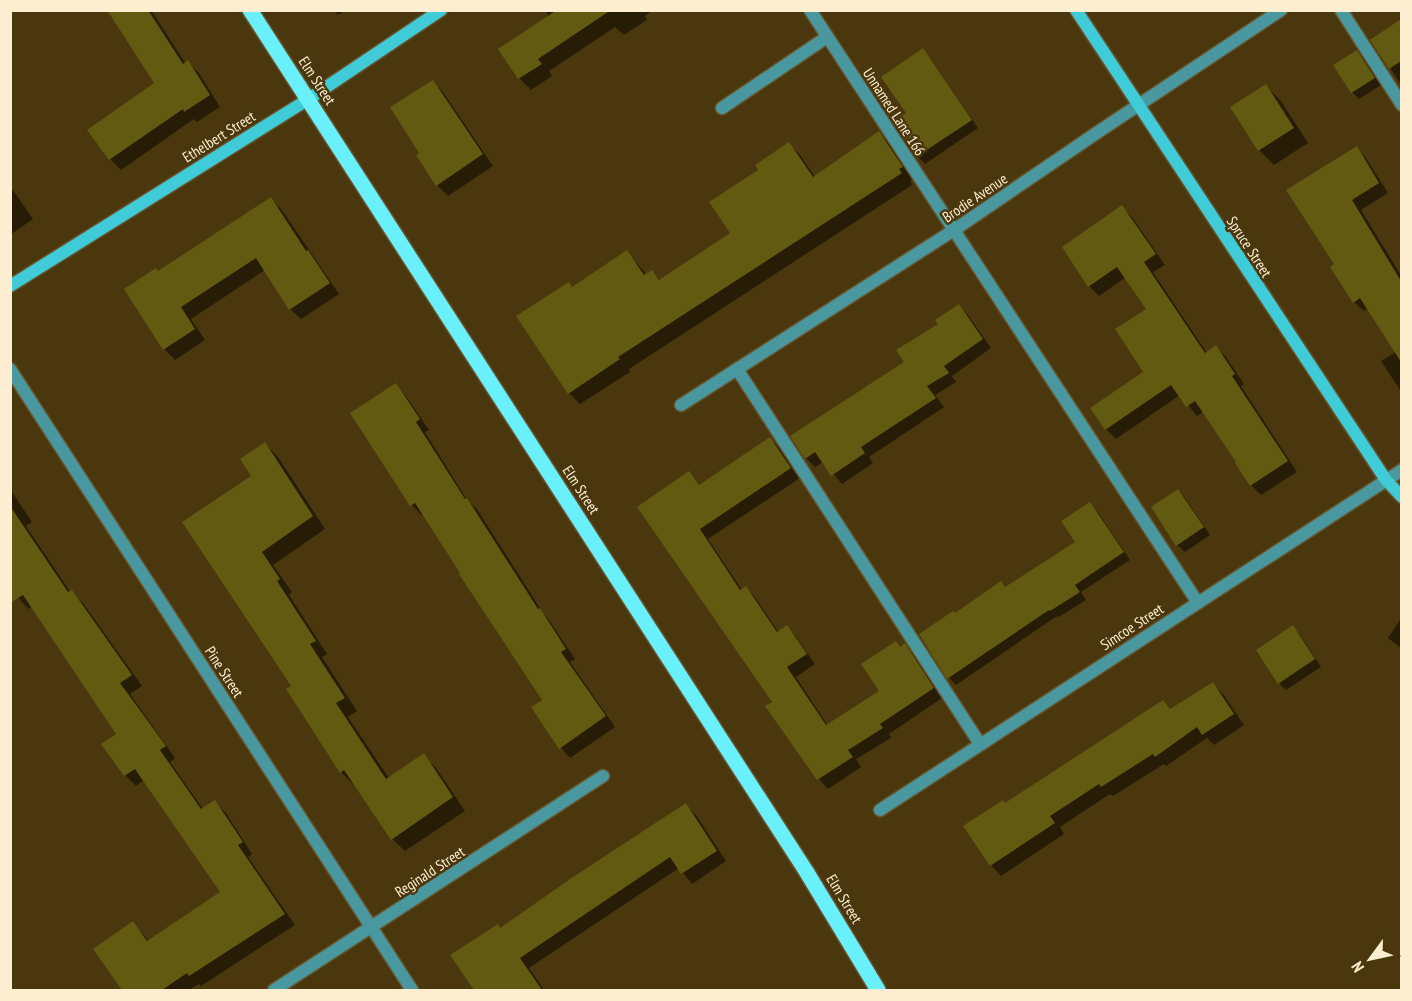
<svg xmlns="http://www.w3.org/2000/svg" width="1412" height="1001" font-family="'PT Sans Narrow',sans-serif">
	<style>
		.shadow { fill: #0007 }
		.building { fill: #625a10 }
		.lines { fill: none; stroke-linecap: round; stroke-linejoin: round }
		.lane-casing { stroke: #67542d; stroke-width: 15 }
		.street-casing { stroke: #67542d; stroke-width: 15 }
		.secondary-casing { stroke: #67542d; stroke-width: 15 }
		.primary-casing { stroke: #67542d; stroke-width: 18 }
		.lane { stroke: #49989f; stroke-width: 12 }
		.street { stroke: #49989f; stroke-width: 12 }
		.secondary { stroke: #3fccd8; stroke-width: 12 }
		.primary { stroke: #6af0fb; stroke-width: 15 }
		.labels { text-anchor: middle; stroke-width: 5; stroke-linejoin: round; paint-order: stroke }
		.street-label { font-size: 15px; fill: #fdeed1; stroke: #4a370e }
	</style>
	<rect width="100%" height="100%" fill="#4a370e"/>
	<g class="shadow">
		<path d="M109,10H151L186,64L188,62L199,73L220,107L197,122L194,119L121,170L110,159L156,83Z"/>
		<path d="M333,10H346L338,15Z"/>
		<path d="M653,10L645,16L647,20L624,35L615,27L549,71L552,76L531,90L519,78L549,17L545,10Z"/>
		<path d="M1402,22V86L1372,40Z"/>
		<path d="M922,50L929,57L978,128L925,164L917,156L895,122L908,114Z"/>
		<path d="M1357,52L1364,59L1381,85L1359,99L1352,92Z"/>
		<path d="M433,82L443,92L493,166L448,196L437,185L421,153Z"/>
		<path d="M1266,86L1281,101L1308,143L1274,165L1259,150Z"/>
		<path d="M879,133L891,145L913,179L910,181L912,185L629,369L630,372L580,404L569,393L573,288L627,252L647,275L652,272L661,281L732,234L760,170L789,144L800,155L815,177Z"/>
		<path d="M1357,148L1366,158L1388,193L1361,210L1402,277V393L1381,361L1396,352L1368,308L1364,311L1354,302L1336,264Z"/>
		<path d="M10,186L33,219L10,235Z"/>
		<path d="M271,199L282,210L339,294L301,319L290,309L265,270L191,319L205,340L175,360L164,349L158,273Z"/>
		<path d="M1122,207L1132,217L1165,265L1153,272L1207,353L1216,347L1226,357L1244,384L1241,386L1297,472L1261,495L1251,485L1204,411L1197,416L1180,395L1116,439L1106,429L1092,408L1145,372L1148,310L1126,277L1099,296L1089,286Z"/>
		<path d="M959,306L968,315L991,348L952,376L956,382L935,395L944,407L869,457L873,463L842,484L823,462L815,467L806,458L792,436L906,362Z"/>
		<path d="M395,385L405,395L429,430L425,432L467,500L477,509L543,613L549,620L575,659L570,662L615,727L570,758L561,748L533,708L544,700L423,514L421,515L412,505Z"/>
		<path d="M770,438L779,448L800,478L708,539L742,590L746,588L755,597L779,633L787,627L796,637L815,664L796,677L828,726L881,691L901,648L905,645L914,655L942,698L889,734L891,738L856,759L861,767L828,789L819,779L767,707L774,702L639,508L689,473L700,486Z"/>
		<path d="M265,444L278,457L325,529L273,565L292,592L289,595L327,654L322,657L357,711L348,717L389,778L423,755L436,768L465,811L405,851L392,839L354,785L341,772L289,690L293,687L184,522L254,476Z"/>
		<path d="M10,489L32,522L26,526L71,593L83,603L142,686L130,694L175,758L170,762L203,809L215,802L226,813L252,854L248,857L295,925L201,986L199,984L189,990H124L95,949L133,923L149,941L222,892L144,780L136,786L125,775L118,734L33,606L28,609L10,588Z"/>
		<path d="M1178,491L1185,498L1210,535L1185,552L1177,545Z"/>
		<path d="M1090,504L1097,511L1130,560L1081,592L1086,600L1059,617L1057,616L956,685L949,678L955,615L1001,583L1006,588L1077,542Z"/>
		<path d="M1402,617V649L1388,638Z"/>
		<path d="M1293,627L1300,635L1321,667L1286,690L1279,683Z"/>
		<path d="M1212,683L1223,694L1244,725L1214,745L1207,738L1166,766L1164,764L1113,796L1110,794L1060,827L1064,834L1001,876L991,865L1005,804L1163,701L1171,710Z"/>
		<path d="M686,805L696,815L726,861L692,884L679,868L529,968L544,990H499L495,985L486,990H478L471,983L501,929Z"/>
	</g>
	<g class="building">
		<path d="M107,10H148L183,64L188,60L210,95L184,112L183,109L109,160L87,130L154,83Z"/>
		<path d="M557,10H611L538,59L542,64L518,79L498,49Z"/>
		<path d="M1401,19V61L1389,69L1370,40Z"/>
		<path d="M923,48L972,120L916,157L893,122L906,113L881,77Z"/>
		<path d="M1357,50L1375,78L1351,93L1333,65Z"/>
		<path d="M433,80L483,154L436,186L416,155L419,153L390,107Z"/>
		<path d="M1266,84L1294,128L1258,151L1230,107Z"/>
		<path d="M879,131L903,167L899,169L902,173L618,357L620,359L568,394L516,316L569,282L572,287L627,250L644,275L652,270L659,280L730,233L709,202L758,170L755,165L789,142L813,177Z"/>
		<path d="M1357,146L1379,183L1352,200L1401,281V362L1360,298L1353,303L1330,267L1334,264L1286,190Z"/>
		<path d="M271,197L306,251L308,250L330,283L289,310L256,258L181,307L195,329L163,350L124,289L156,268L158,271Z"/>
		<path d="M1122,205L1156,254L1144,262L1205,353L1216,345L1235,374L1232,376L1288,461L1250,486L1235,463L1236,462L1195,401L1186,407L1171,385L1105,430L1090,408L1143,372L1115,329L1146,309L1117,267L1088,287L1062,247Z"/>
		<path d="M959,304L983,339L944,366L949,373L927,386L936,398L861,447L865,453L831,476L815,452L805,459L790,436L904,362L896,350L938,324L935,320Z"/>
		<path d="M396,383L420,419L416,422L465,499L467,498L538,609L540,608L566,649L561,652L606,716L559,749L531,707L542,700L459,574L460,573L415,503L410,506L350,413Z"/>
		<path d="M770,437L791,468L700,529L740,590L746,586L777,632L787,625L807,654L787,667L826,725L879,691L861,664L896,641L900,647L905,643L934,688L880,724L883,728L848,750L853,757L817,780L765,706L772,702L637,507L689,471L699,485Z"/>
		<path d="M265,442L313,516L262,552L280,579L277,581L316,641L310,644L345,698L336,703L386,779L424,753L453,797L391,840L344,770L340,773L286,689L291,686L182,522L251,476L240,459Z"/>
		<path d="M1178,489L1204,527L1176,546L1151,507Z"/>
		<path d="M1090,502L1124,552L1075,585L1080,592L1050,611L1049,610L947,679L919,634L953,611L955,613L1001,581L1005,587L1075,542L1061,521Z"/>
		<path d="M10,506L68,592L72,590L132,675L120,683L166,746L160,750L201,809L215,800L243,842L238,845L285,914L189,976L187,973L162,990H122L93,949L133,921L147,941L220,892L135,769L124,776L101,744L116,734L23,595L10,603Z"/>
		<path d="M1293,625L1315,659L1278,684L1256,650Z"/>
		<path d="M1213,682L1234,714L1202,735L1197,727L1155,757L1153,754L1101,787L1099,784L1050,816L1055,823L990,866L963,826L1003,800L1005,803L1163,700L1170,709Z"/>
		<path d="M686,803L717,851L681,874L670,857L520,958L542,990H474L450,955L498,924L500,928L570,879Z"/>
	</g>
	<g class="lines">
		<g class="lane-casing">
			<g id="lane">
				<path d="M810,10L1198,603"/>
				<path d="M1341,10L1402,105"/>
				<path d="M722,108L827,37"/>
				<path d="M737,369L980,744"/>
			</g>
		</g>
		<g class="street-casing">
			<g id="street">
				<path d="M10,369L412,990"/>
				<path d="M681,405L954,230L1095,134L1281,10"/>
				<path d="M880,810L1402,470"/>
				<path d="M274,990L603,776"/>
			</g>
		</g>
		<g class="secondary-casing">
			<g id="secondary">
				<path d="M1076,10L1386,480L1402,497"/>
				<path d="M10,286L307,100L441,10"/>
			</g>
		</g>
		<g class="primary-casing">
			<path id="primary" d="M250,10L806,871L878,990"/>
		</g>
		<use href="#lane" class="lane"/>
		<use href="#street" class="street"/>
		<use href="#secondary" class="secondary"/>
		<use href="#primary" class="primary"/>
	</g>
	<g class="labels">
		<g class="street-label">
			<text transform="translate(317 81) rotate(57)" y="5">Elm Street</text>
			<text transform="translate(894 112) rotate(57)" y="5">Unnamed Lane 166</text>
			<text transform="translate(219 137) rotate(-32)" y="5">Ethelbert Street</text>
			<text transform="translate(975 198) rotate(-34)" y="5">Brodie Avenue</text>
			<text transform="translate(1249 247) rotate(57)" y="5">Spruce Street</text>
			<text transform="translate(581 490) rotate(57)" y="5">Elm Street</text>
			<text transform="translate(1132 627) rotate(-33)" y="5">Simcoe Street</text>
			<text transform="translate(224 672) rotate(57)" y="5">Pine Street</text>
			<text transform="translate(430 872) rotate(-33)" y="5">Reginald Street</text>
			<text transform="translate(844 899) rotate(59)" y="5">Elm Street</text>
		</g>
	</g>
	<rect width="1412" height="1001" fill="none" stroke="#fdeed1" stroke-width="24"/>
	<g transform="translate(1370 959) rotate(237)" stroke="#4a370e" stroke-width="4.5" paint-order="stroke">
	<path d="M0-4.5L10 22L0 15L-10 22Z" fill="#fdeed1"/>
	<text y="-9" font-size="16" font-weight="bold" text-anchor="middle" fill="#fdeed1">N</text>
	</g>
</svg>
